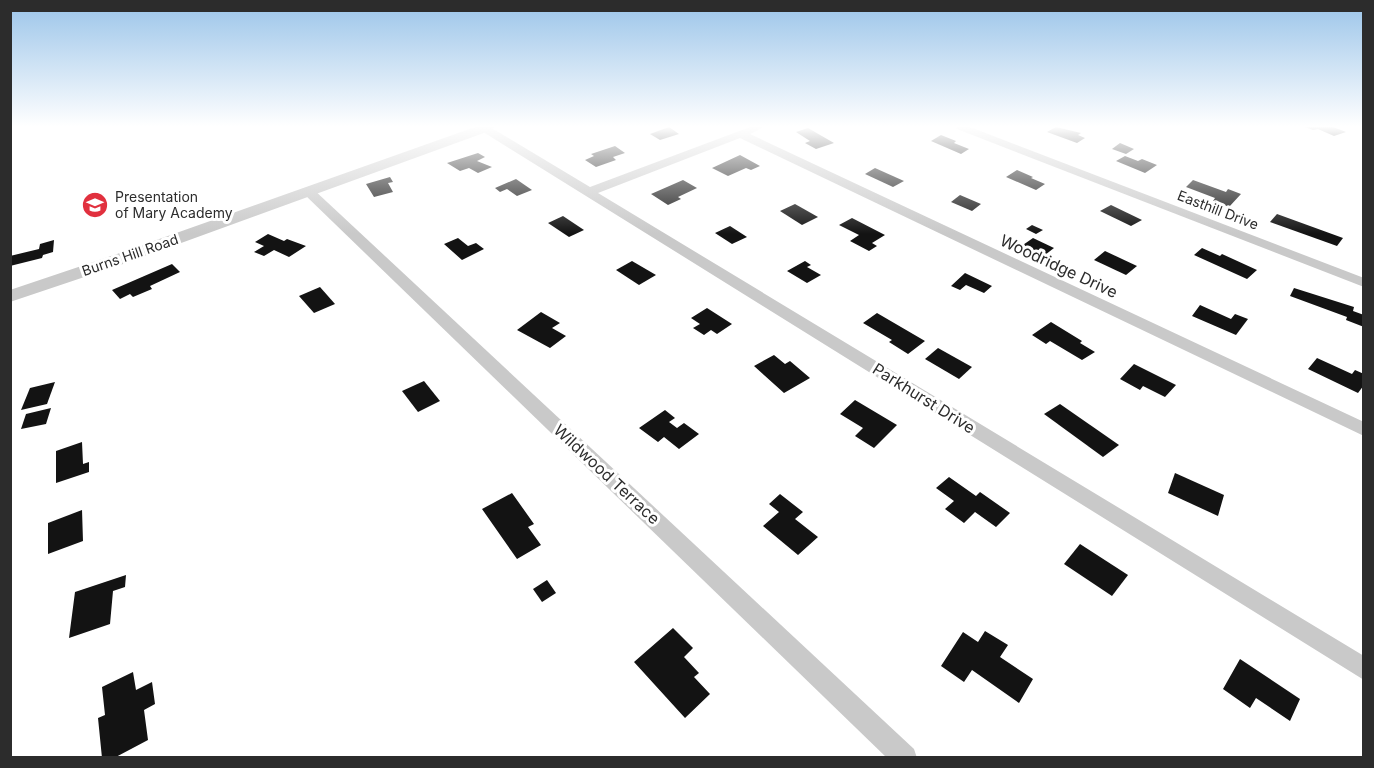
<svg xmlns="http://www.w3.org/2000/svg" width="1374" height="768" font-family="Inter,sans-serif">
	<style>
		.building { fill: #131313 }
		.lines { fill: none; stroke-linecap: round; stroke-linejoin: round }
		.minor { fill: #c9c9c9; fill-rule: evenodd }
		.tertiary { fill: #c9c9c9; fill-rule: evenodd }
		.labels { text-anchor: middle; stroke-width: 6; stroke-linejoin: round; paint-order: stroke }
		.far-poi-label { font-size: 14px; fill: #2c2c2c; stroke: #fff; text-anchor: start }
		.far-street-label { font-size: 14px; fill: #2c2c2c; stroke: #fff }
		.street-label { font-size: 16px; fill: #2c2c2c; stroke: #fff }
	</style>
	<rect width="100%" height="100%" fill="#fff"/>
	<g class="building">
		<path d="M669,127L679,134L660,140L650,134Z"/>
		<path d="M1056,127L1081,133L1078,135L1085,138L1077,143L1047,132Z"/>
		<path d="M1305,127H1333L1346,132L1334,136L1318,129L1313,130Z"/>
		<path d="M808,128L834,143L816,149L805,143L810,141L796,132Z"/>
		<path d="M941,135L956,141L954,143L969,149L961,154L931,141Z"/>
		<path d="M1120,143L1134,149L1126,154L1112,149Z"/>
		<path d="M615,146L625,153L613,157L616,160L596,167L585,160L594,156L591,154Z"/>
		<path d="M478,153L485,157L477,161L492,167L478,173L469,168L460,171L447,163Z"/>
		<path d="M740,155L760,166L751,170L746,168L728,176L712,168Z"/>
		<path d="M1125,156L1138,161L1142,159L1157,165L1145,173L1116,161Z"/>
		<path d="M875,168L904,181L893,187L865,174Z"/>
		<path d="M1017,170L1033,177L1031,178L1045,184L1036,190L1006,177Z"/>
		<path d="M390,177L393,182L388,183L393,192L374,197L366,184Z"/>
		<path d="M516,179L532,190L517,196L507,189L500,192L495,188Z"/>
		<path d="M683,180L697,188L678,197L681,199L668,205L651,194Z"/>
		<path d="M1193,180L1226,192L1228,189L1241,194L1229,207L1213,201L1215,198L1186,187Z"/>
		<path d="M960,195L981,204L972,211L951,202Z"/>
		<path d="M795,204L818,217L802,225L780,211Z"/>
		<path d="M1111,205L1142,220L1131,226L1100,211Z"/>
		<path d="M1277,214L1343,238L1337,246L1270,222Z"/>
		<path d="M563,216L584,230L569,237L548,223Z"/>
		<path d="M852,218L885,235L872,243L877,246L869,251L850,241L859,235L839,225Z"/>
		<path d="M1032,225L1043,230L1036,234L1026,229Z"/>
		<path d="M730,226L747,237L732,244L715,233Z"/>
		<path d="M268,234L284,241L287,239L306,246L289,257L274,250L264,256L254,252L264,246L255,242Z"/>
		<path d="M458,238L468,246L476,243L484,249L462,260L444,244Z"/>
		<path d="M1033,238L1054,248L1041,258L1020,247Z"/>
		<path d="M54,240L53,252L43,255L42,258L10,266V256L39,249L40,244Z"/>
		<path d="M1202,248L1220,256L1222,254L1257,270L1247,279L1194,255Z"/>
		<path d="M1105,251L1137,266L1126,275L1094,260Z"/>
		<path d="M632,261L656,275L639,285L616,270Z"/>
		<path d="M805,261L811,265L807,267L821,275L807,283L787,271Z"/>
		<path d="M172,264L180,272L150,286L152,289L133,297L130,294L120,299L112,290Z"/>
		<path d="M965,273L992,286L984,293L966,285L960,290L951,286Z"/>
		<path d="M320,287L335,304L314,313L299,296Z"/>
		<path d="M1294,288L1354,307L1353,311L1364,315V327L1346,320L1347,317L1290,296Z"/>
		<path d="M1200,305L1231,319L1235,314L1248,319L1236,335L1192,316Z"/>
		<path d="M707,308L732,324L717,334L711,330L704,335L693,328L700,324L691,318Z"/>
		<path d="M541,312L560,323L552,328L566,336L550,348L517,330Z"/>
		<path d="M877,313L925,341L908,354L889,342L892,340L863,323Z"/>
		<path d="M1051,322L1082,341L1080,343L1095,352L1082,360L1050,341L1046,344L1032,335Z"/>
		<path d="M938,348L972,367L959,379L925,359Z"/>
		<path d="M774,355L785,364L790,361L810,378L784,393L754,366Z"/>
		<path d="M1317,358L1352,374L1355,370L1364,374V385L1358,393L1308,369Z"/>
		<path d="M1134,364L1176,385L1165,397L1143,386L1140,390L1120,379Z"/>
		<path d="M424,381L440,401L418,412L402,391Z"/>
		<path d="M55,382L47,404L21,410L30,388Z"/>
		<path d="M855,400L897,425L874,448L855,436L863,428L840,414Z"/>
		<path d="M1060,404L1119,445L1103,457L1044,414Z"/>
		<path d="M51,408L46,424L21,429L26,414Z"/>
		<path d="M665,410L675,418L669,422L677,428L684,423L699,434L679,449L664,437L658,442L639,428Z"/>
		<path d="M82,442L83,464L89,462V472L56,483V451Z"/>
		<path d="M1175,473L1224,495L1218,516L1168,493Z"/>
		<path d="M949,477L976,496L980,492L1010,513L996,527L975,512L964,523L945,509L954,501L936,488Z"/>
		<path d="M512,493L534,524L528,527L541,545L517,559L482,509Z"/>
		<path d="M780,494L803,512L795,519L818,537L798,555L763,526L779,512L769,504Z"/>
		<path d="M82,510L83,541L48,554V523Z"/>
		<path d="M1080,544L1128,575L1112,596L1064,564Z"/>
		<path d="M126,575L125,587L113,591L110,624L69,638L75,592Z"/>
		<path d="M547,580L556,593L542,602L533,589Z"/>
		<path d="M673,628L693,648L684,657L699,673L694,677L710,694L685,718L634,662Z"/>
		<path d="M985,631L1008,645L1000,657L1033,679L1019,703L972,670L964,682L941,666L963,632L978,642Z"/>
		<path d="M1240,659L1300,699L1290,721L1256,698L1250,708L1223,689Z"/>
		<path d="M133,672L136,690L152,682L155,704L144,710L148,740L114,758H102L98,718L105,715L102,687Z"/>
	</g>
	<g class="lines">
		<g class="minor">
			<path d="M479,127H490L590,187L750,127H764L750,134L1364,422V436L740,138L598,193L1364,656V680L480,130Z"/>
			<path d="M956,127H970L1364,278V287L957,129Z"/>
			<path d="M308,187L312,188L914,749L917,758H887L304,194L302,191Z"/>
		</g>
		<path class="tertiary" d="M475,127H494L492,130L129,262L10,302V290L117,254Z"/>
	</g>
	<linearGradient id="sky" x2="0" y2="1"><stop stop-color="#9ac4e9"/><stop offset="0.54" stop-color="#fff"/><stop offset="1" stop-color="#fff" stop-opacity="0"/></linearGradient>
	<rect width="1374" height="234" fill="url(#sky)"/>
	<defs>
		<g id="school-disc" transform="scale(1.35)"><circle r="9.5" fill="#e1303e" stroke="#fff"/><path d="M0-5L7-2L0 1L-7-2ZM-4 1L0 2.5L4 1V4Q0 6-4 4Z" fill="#fff"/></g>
	</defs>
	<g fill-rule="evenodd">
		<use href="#school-disc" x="95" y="205"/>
	</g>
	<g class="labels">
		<g class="far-poi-label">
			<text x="115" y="202">Presentation<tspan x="115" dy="16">of Mary Academy</tspan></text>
		</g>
		<g class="far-street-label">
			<text transform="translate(1218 210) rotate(21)" y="5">Easthill Drive</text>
			<text transform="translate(130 255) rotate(-19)" y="5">Burns Hill Road</text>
		</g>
		<g class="street-label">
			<text transform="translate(1059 266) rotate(25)" y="6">Woodridge Drive</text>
			<text transform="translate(924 398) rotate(32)" y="6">Parkhurst Drive</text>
			<text transform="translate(607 474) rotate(43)" y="6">Wildwood Terrace</text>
		</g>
	</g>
	<rect width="1374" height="768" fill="none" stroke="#2c2c2c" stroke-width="24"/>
</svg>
